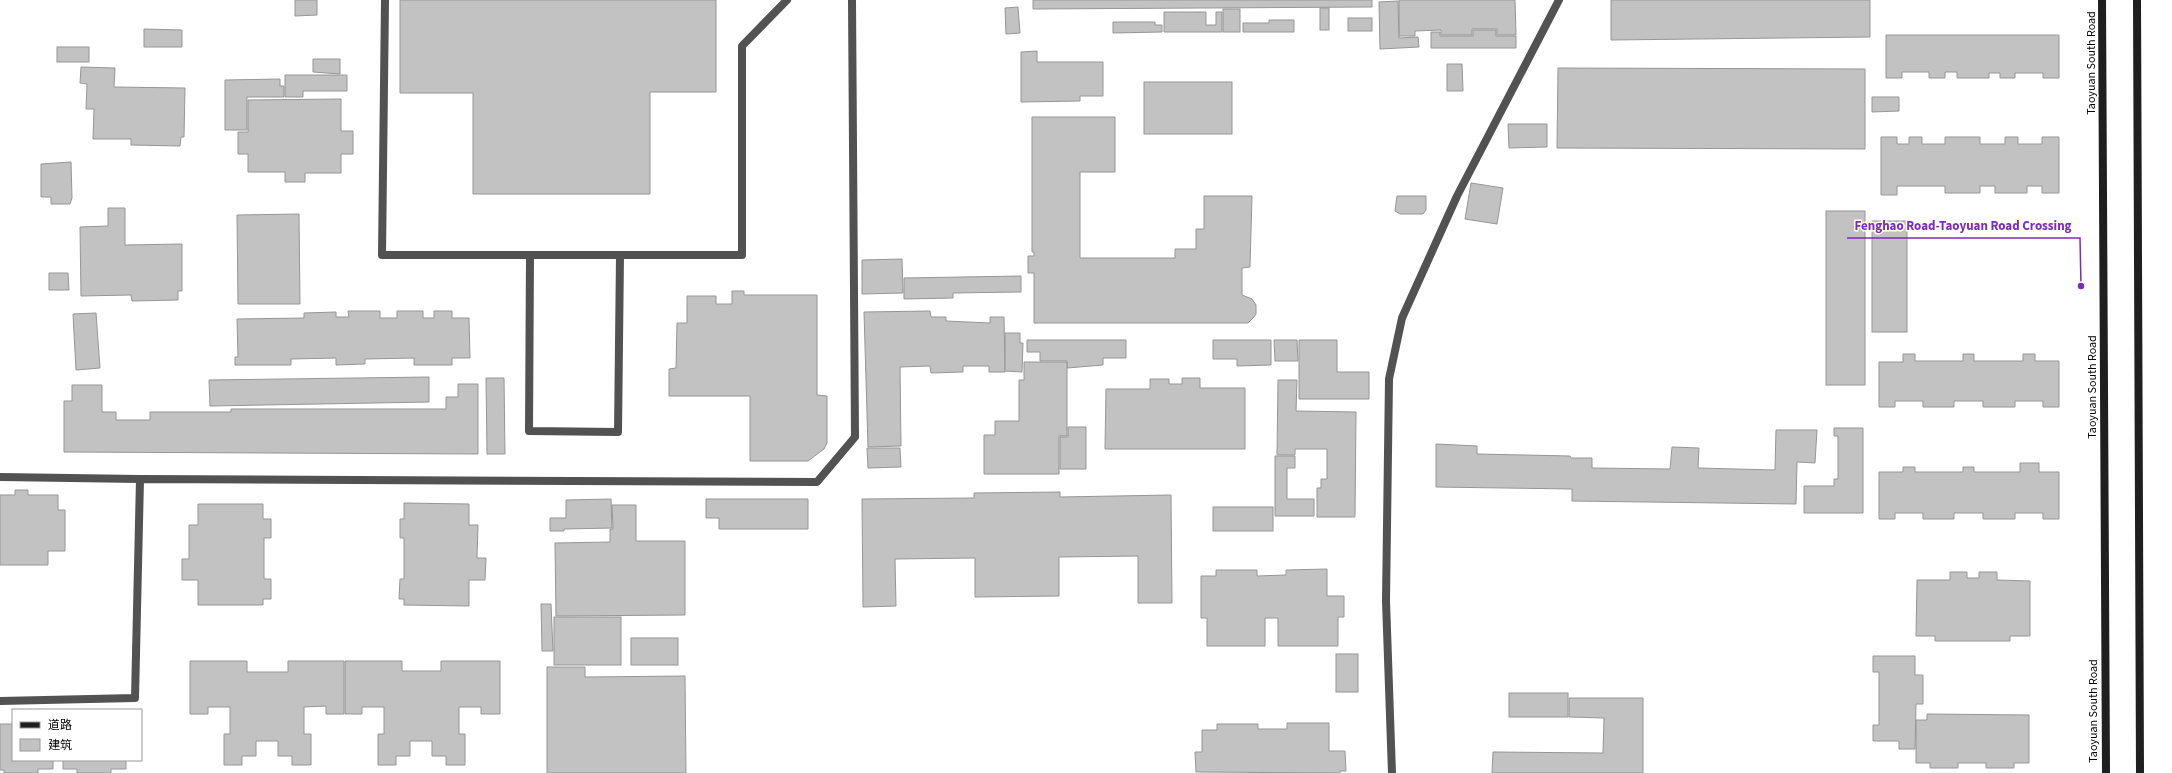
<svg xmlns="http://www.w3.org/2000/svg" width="2172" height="773" font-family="'Source Sans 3','Noto Sans SC',sans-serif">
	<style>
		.building { fill: #c2c2c2; stroke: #969696 }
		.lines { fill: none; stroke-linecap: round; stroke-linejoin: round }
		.service { stroke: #525252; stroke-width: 8 }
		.minor { stroke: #525252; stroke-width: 8 }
		.secondary { stroke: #1f1f1f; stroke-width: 8 }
		.labels { text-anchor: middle; stroke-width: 3; stroke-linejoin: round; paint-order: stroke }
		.street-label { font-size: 12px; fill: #000; stroke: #fff }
		.leader { fill: none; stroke: #7b2cbf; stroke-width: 1.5 }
		.callout-dot { fill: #7b2cbf; stroke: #fff; stroke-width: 1.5 }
		.callout-label { font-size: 13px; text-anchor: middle; font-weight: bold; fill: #7b2cbf; stroke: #fff; stroke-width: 3; stroke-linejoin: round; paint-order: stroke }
	</style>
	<rect width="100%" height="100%" fill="#fff"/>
	<g class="building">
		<path d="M295,0H317V15L295,16Z"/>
		<path d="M400,0H716V92H650V194H473V93H400Z"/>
		<path d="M1033,0H1372V7L1033,9Z"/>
		<path d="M1399,0H1515L1516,35H1497V29H1472V35H1441V30L1415,31V36H1399Z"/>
		<path d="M1611,0H1870V37L1611,40Z"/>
		<path d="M1398,1L1399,38L1418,37L1419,47L1380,49L1379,2Z"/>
		<path d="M1018,7L1020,33L1006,34L1005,8Z"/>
		<rect x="1320" y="8" width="9" height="22"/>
		<rect x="1223" y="9" width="17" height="23"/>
		<path d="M1164,12H1206V25H1216V12H1222V32H1164Z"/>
		<rect x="1348" y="18" width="24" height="13"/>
		<path d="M1269,20H1294V32H1243V23H1269Z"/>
		<path d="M1113,22H1155V25H1162V32L1113,33Z"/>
		<path d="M144,29L182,30V47H144Z"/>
		<path d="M1473,30H1496V36H1516V48H1431V32H1440V36H1473Z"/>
		<path d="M1886,35H2059V78H2043V73H2015V78H2000V73H1989V78H1957V72H1945V78H1929V72H1902V78H1886Z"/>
		<rect x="57" y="47" width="32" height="15"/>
		<path d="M1037,51V62H1103V96H1080V101L1021,102V52Z"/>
		<path d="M313,59H340V74L313,72Z"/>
		<path d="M1447,64H1462L1463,91H1447Z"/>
		<path d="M81,67L115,68L114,87L185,88L184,137H181L180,146L131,145V139H93L94,109H86L87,84L80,83Z"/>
		<path d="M1558,68L1865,69V149L1557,148Z"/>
		<path d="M285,75H347V91H303V97H285Z"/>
		<path d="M280,79V86H284V97H247V130H225V80Z"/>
		<rect x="1144" y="82" width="88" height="52"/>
		<path d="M1872,97H1899V111L1872,112Z"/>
		<path d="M341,99V131H353V154H341V173H305V182H285V172H248V154H238V132H248V100Z"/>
		<path d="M1032,117H1115V172H1080V258H1175V249H1196V229H1204V196H1252L1250,267L1242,268V295L1252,299L1256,305V314L1253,318L1248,323H1034V273H1028V256H1034V252H1032Z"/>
		<path d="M1508,124H1547V147L1509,148Z"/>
		<path d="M1881,137H1897V144H1909V137H1922V144H1945V137H1980V144H2005V137H2018V144H2042V137H2059V193H2042V186H2027V193H1995V186H1980V193H1945V186H1897V195H1881Z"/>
		<path d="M71,162L72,198L70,204H51V197H41V164Z"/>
		<path d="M1471,183L1503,188L1497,224L1465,219Z"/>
		<path d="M1397,196H1426V210L1423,214H1400L1395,211Z"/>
		<path d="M108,208H125V245L182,244V291H178V300L132,301L131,295L81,296L80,227L108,226Z"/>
		<rect x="1826" y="211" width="39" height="174"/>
		<path d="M299,214L300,304H238L237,215Z"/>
		<rect x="1872" y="221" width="35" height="111"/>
		<path d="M902,259L903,293L862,294V260Z"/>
		<path d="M49,273H68L69,290H49Z"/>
		<path d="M1021,276V292L953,293V298L904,299V278Z"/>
		<path d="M732,291H744V295H817V395L827,396V443L824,449L808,461H750V396H669V369L676,368L677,323H687V296H716V304H732Z"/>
		<path d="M348,311H380V318H397V311H423V318H434V311H452V318H469L470,358H452V365H414V358L365,359V364L336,365V358L291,359V365H235V357H238L237,319L304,318V313L336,312V317H349Z"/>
		<path d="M930,311L931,317H946V321L990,323V317H1004L1005,372H989V366H963V372L931,373L930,366L900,367L901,446L868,447L864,312Z"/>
		<path d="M96,313L100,368L76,370L73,314Z"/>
		<path d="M1005,333H1020V343H1023L1022,372L1005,371Z"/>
		<path d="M1027,340H1126V358H1103V365L1067,368V361H1040V352H1027Z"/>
		<path d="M1213,340H1271V365L1237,366V359H1213Z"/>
		<path d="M1274,340H1297L1298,361H1275Z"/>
		<path d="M1299,340H1337V372H1369V399H1299Z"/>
		<path d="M1903,354H1915V361H1963V354H1974V361H2023V354H2035V361H2059V407H2043V401H2015V407H1983V401H1954V407H1923V401H1895V407H1879V362H1903Z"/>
		<path d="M1024,362H1067V436H1059V474H984V435H995V421H1019V380H1024Z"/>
		<path d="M429,377V402L210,406L209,380Z"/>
		<path d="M486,378H504L505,454H487Z"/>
		<path d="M1182,378H1200V388H1245V449H1105L1106,389H1150V379H1169V384H1182Z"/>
		<path d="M1278,380H1297L1296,411L1356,412L1355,517H1317V488H1321V479H1327V449H1295V455H1277Z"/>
		<path d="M458,384H478V454L64,452V401H72V385H102V412H116V420H150V412H231V409H446V397H458Z"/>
		<path d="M1068,427H1086V469H1060V437H1068Z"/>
		<path d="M1834,428H1863V513H1804V486H1834V479H1838V436H1834Z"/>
		<path d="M1776,430H1817L1815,463L1797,462L1796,504L1572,501V489L1436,487V444L1477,446V454L1570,456L1571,458H1592V468L1670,469L1672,447L1699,448L1698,468L1775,470Z"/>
		<path d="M867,448H900L901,467L868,468Z"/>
		<path d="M1275,456H1295V468H1287V499H1314V516H1275Z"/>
		<path d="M2020,463H2039V472H2059V519H2043V513H2015V519H1983V513H1954V519H1923V513H1895V519H1879V472H1903V467H1915V472H1963V467H1974V472H2020Z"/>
		<path d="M15,490H28V495H58V510H65V551H48V565H0V495H15Z"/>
		<path d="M1060,492V497L1171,495L1172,603H1138V556L1059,557V596L975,597V558L895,559L896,606L863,607L862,499L974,498V493Z"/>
		<path d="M611,499L612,528L564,529V531H550V518H566V500Z"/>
		<path d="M706,499H808V529H719V518H706Z"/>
		<path d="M404,503L469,504V525H478L477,558H486L485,580H469V606L404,605V599H399L400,579H404V538H400V519H404Z"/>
		<path d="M198,504H263V519H271V538H264V579H271V599H263V605H198V580H182V559H189V525H198Z"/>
		<path d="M612,505H636V541H685V615L556,616L555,543L610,542V529H613Z"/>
		<rect x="1213" y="507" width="60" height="24"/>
		<path d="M1327,569V596H1344V617H1338V646H1278V618H1265V646H1207V618H1201V576H1216V570H1257V576L1286,575V570Z"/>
		<path d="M1950,572H1967V578H1979V572H1997V580L2030,581V636H2010V641H1935V636H1916L1917,580H1950Z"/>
		<path d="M541,604H551L553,651H542Z"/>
		<rect x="554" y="617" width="67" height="48"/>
		<rect x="631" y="638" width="47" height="27"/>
		<rect x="1336" y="654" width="22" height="38"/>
		<path d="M1873,656H1915V675H1923V704H1916L1915,749H1899V741H1873V725H1879V672H1873Z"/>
		<path d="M190,661H247V672H288V661H344V714H326V706L304,707V734H311V765H292V756H278V741H256V756H242V765H224V734H230V707H208V714H190Z"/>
		<path d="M345,661H402V671H441V661H500V714H481V707H459V734H465V765H446V756H432V741H410V756H396V765H378V734H384V707H362V714H345Z"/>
		<path d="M547,667H585V677L685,676L686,773H547Z"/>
		<rect x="1509" y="693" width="59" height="24"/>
		<path d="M1569,698H1643V773H1492L1493,752L1603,753L1604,718L1569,717Z"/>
		<path d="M1927,714L2029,715V763H2014V768H1986V763H1958V768H1930V763H1916V720H1927Z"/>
		<path d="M1287,723H1329V751H1345L1346,771H1340V773L1196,772L1195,752H1202V730H1217V724H1258V729H1287Z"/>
		<path d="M0,724H13V760H53V769H38V773H4V770H0Z"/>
		<path d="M63,760H126V769H111V773H77V769H63Z"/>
	</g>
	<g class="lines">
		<path class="service" d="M530,255L529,431L618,432L620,255"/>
		<g class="minor">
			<path d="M385,0L382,255H742V46L787,0"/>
			<path d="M0,477L140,479"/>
			<path d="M0,701L135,698L140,479L817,482L855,437L852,0"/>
			<path d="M1392,773L1386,601L1389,379L1402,318L1457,196L1559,0"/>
		</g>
		<g class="secondary">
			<path d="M2102,0L2106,773"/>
			<path d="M2137,0L2140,773"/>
		</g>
	</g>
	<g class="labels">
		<g class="street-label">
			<text transform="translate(2091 63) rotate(-90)" y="4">Taoyuan South Road</text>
			<text transform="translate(2092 387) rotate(-90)" y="4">Taoyuan South Road</text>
			<text transform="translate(2093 711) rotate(-90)" y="4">Taoyuan South Road</text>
		</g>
	</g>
	<path class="leader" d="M2081 286L2080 238H1847"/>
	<circle class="callout-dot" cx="2081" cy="286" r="4"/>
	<g class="callout-label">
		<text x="1963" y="230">Fenghao Road-Taoyuan Road Crossing</text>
	</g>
	<rect x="12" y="709" width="130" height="52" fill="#ffffff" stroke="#999999"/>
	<rect x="20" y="722" width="20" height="6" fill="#1f1f1f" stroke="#999999"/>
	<text x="48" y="729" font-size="12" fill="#000000">道路</text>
	<rect x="20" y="739" width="20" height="12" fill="#c2c2c2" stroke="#999999"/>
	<text x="48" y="749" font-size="12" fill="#000000">建筑</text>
</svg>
